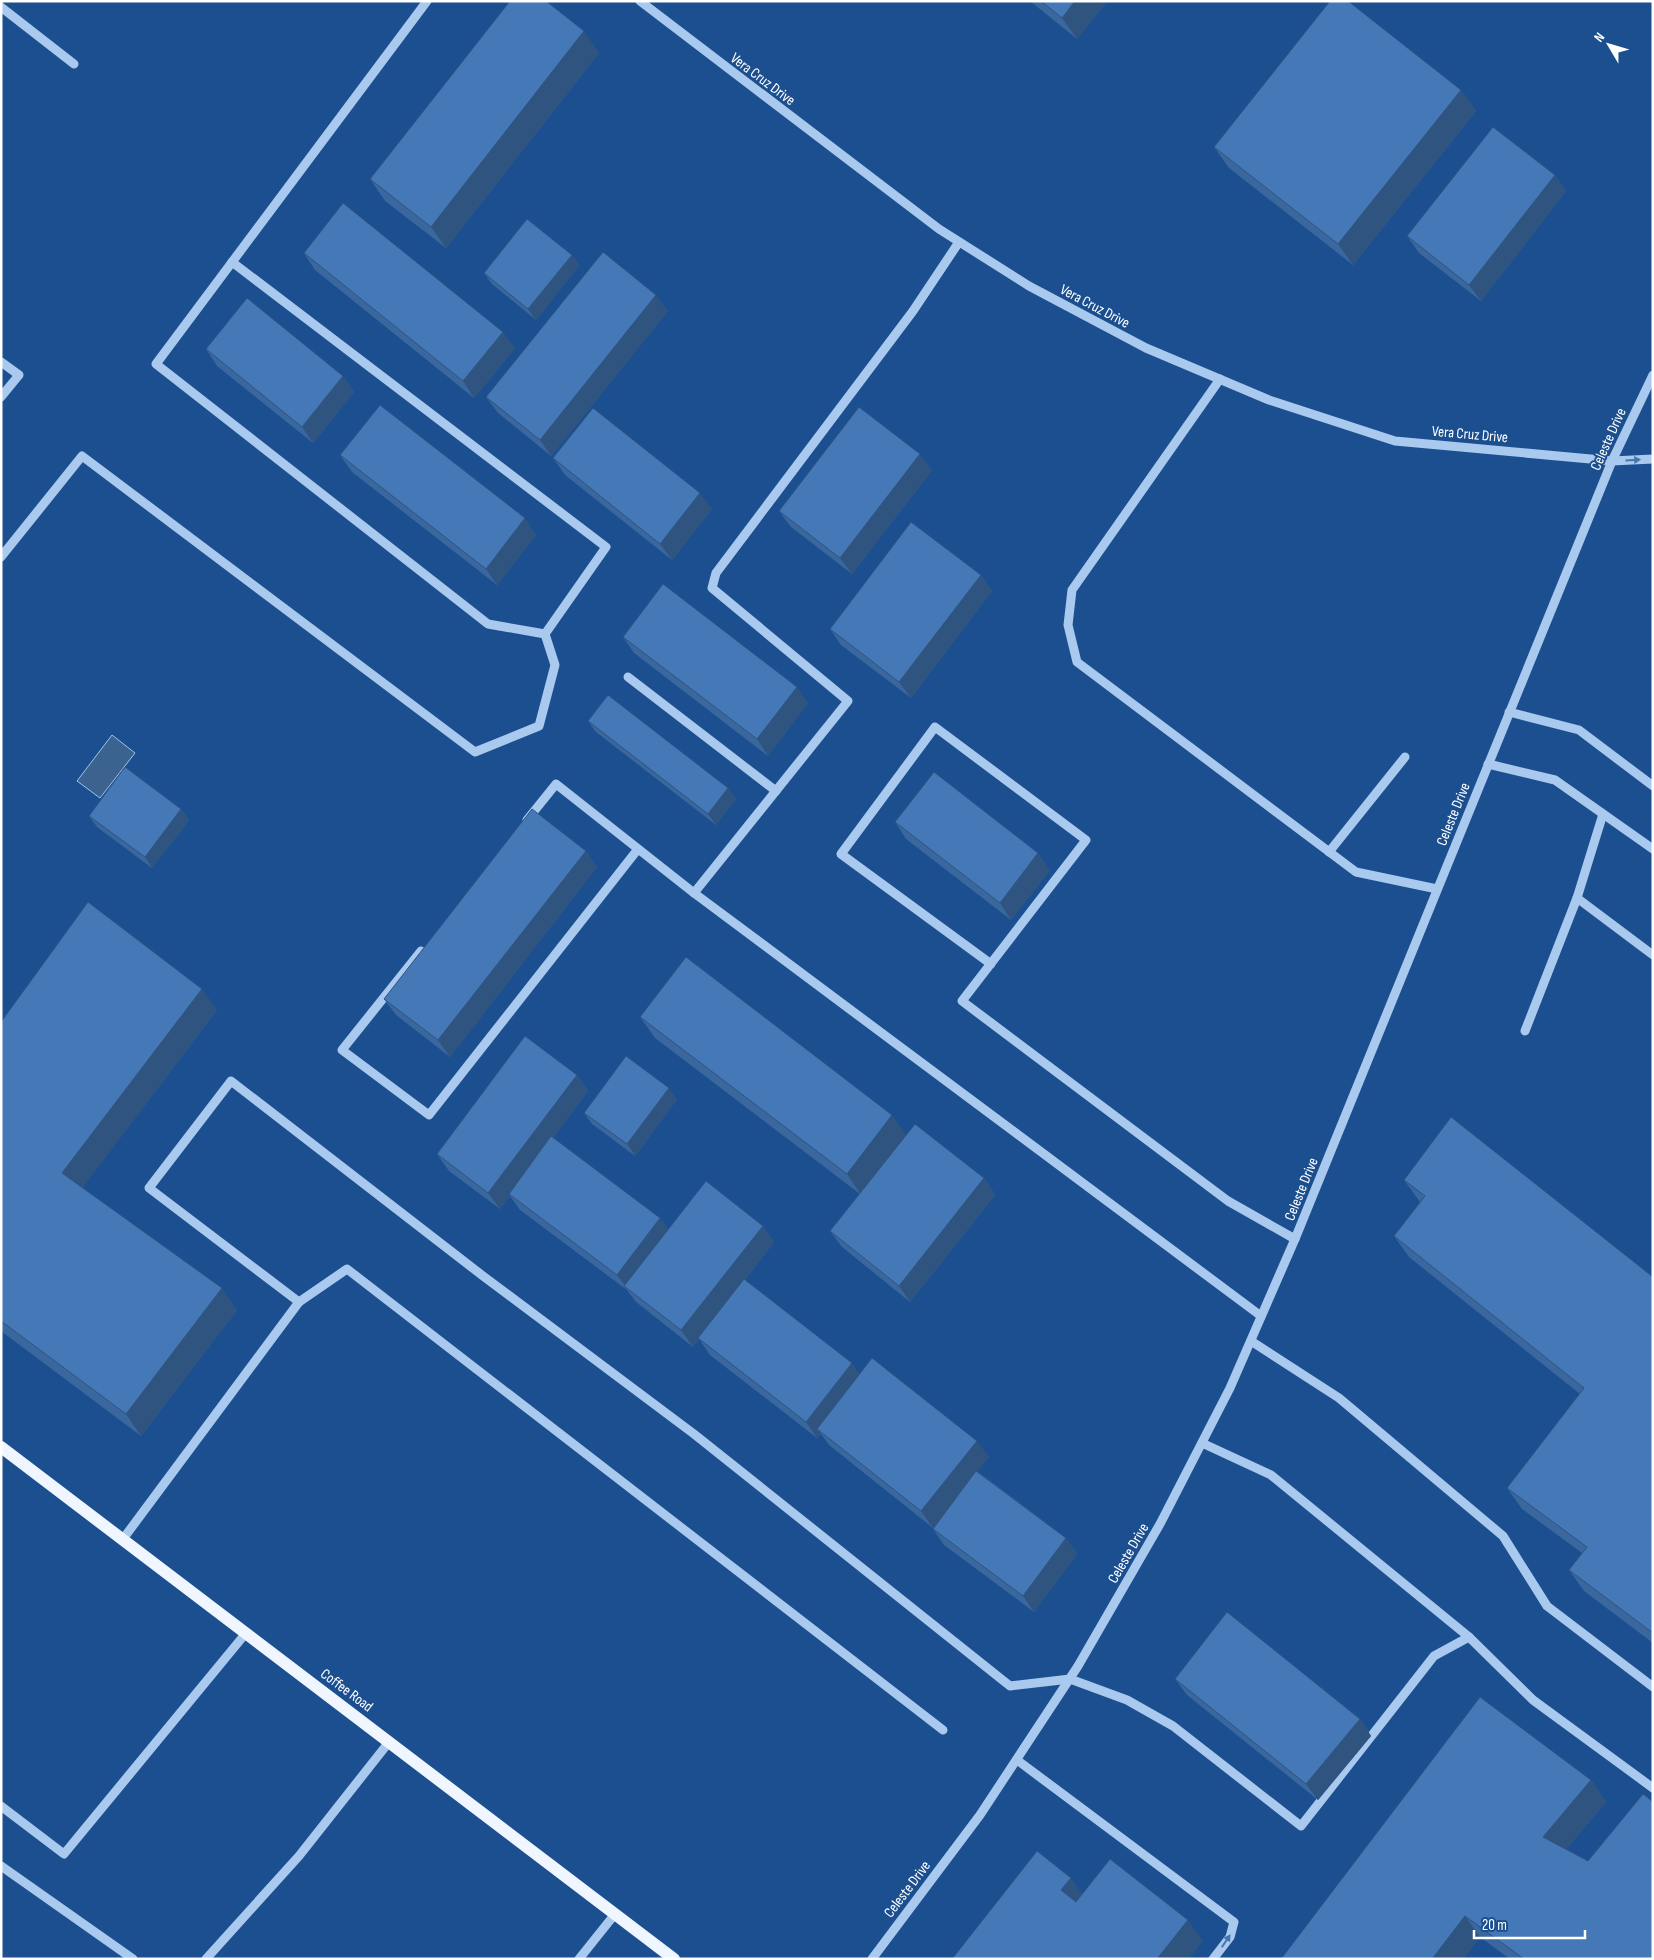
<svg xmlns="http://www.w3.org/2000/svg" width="1654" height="1960" font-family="'Sofia Sans Condensed',sans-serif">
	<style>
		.water { fill: #3c6290; stroke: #9cc4f0 }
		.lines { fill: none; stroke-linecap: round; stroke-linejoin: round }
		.minor { stroke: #a9c9ee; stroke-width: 9 }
		.major { stroke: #f0f6ff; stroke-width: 12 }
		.wall { fill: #3a679d }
		.shaded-wall { fill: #305480 }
		.building { fill: #4478b7; stroke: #305480 }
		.oneway { fill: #4674ac }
		.labels { text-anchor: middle; stroke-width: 4; stroke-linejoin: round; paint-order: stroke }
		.street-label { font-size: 15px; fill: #fff; stroke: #1b4f8f }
	</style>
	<rect width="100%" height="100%" fill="#1b4f8f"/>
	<path class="water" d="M112,735L135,753L100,798L77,781Z"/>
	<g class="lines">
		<g class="minor">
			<path d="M427,1L156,364L488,624L545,634"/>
			<path d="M640,1L939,229L1029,286L1146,348L1269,400L1395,441L1612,461L1653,459"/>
			<path d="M1,7L74,64"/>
			<path d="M232,262L606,547L545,634"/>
			<path d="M1,362L19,375L1,397"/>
			<path d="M1220,379L1072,590L1068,625L1077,662L1356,872L1437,889"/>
			<path d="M1,557L82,456L475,752L539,726L555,665L545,634"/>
			<path d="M628,677L776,791"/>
			<path d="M1509,712L1579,730L1653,786"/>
			<path d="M1488,764L1555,780L1653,849"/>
			<path d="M527,820L556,784L694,893L1261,1316"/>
			<path d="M1329,852L1405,757"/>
			<path d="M694,893L848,701L712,588L716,573L913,311L959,242"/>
			<path d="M1577,898L1653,955"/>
			<path d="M421,951L342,1050L429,1115L638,849"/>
			<path d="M991,964L841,854L935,727L1086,840L962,1001L1228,1201L1295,1239"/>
			<path d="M1525,1031L1577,898L1603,814"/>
			<path d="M299,1302L347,1269L943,1730"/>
			<path d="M1251,1341L1339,1398L1503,1536L1547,1606L1653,1687"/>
			<path d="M1202,1443L1271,1475L1469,1637L1533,1700L1653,1788"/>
			<path d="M123,1539L299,1302L149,1188L231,1081L483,1276L694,1434L1010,1686L1070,1679L1127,1700L1173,1726L1301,1826L1434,1656L1469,1637"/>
			<path d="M1017,1760L1234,1922L1230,1937L1213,1959"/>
			<path d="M1,1806L64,1854L246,1633"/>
			<path d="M1,1866L133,1959"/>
			<path d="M206,1959L299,1856L389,1742"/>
			<path d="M579,1959L615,1914"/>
			<path d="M872,1959L980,1815L1078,1666L1160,1524L1230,1388L1295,1239L1612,461L1653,375"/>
		</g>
		<path class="major" d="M1,1447L674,1959"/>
	</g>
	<g class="wall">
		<path d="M1030,1H1107L1077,39Z"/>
		<path d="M599,53L446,248L385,201L370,179Z"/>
		<path d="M1461,90L1476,111L1353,265L1229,168L1214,147Z"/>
		<path d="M1555,175L1566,191L1481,301L1419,253L1407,236Z"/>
		<path d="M304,253L515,348L474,398L315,270Z"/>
		<path d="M572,255L579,266L536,320L492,284L484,273Z"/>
		<path d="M668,311L551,456L498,413L486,397Z"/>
		<path d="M206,349L343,376L354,392L313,443L217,366Z"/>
		<path d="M340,455L536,535L497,585L352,472Z"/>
		<path d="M553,458L712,509L672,560L565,475Z"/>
		<path d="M932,470L852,574L791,527L779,511Z"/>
		<path d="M981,575L992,591L911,698L841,645L830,629Z"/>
		<path d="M623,637L808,703L768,756L634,653Z"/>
		<path d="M588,721L728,788L736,799L716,825L596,732Z"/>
		<path d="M181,809L189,820L152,868L97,827L89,816Z"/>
		<path d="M895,822L1050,870L1011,920L906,839Z"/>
		<path d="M586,851L597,867L450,1057L396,1015L384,999Z"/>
		<path d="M217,1010L82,1188L237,1310L141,1436L1,1331V1022Z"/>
		<path d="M640,1017L906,1135L984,1178L995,1195L910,1302L842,1247L830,1231L860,1194L655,1038Z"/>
		<path d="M577,1075L588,1091L553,1138L660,1218L668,1229L763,1226L774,1242L745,1280L860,1374L989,1457L977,1471L1066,1538L1077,1554L1034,1612L944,1545L933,1529L947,1510L933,1528L829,1445L821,1434L817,1438L710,1355L699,1339L693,1347L636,1302L627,1290L520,1210L510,1196L500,1209L449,1171L437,1154Z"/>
		<path d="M677,1099L635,1156L592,1124L584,1113Z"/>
		<path d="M1404,1180L1653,1277V1643L1584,1591L1569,1570L1582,1553L1522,1509L1507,1488L1580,1394L1409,1257L1394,1236L1420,1202Z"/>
		<path d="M1175,1679L1360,1719L1371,1736L1318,1800L1187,1695Z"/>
		<path d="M1591,1780L1606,1802L1566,1849L1588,1861L1653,1959H1510L1480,1937L1463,1959H1281Z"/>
	</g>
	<g class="shaded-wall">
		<path d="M1075,1H1107L1077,39L1062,18Z"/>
		<path d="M584,31L599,53L446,248L431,227Z"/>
		<path d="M1461,90L1476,111L1353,265L1338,244Z"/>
		<path d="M1555,175L1566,191L1481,301L1469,285Z"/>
		<path d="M572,255L579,266L536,320L528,309Z"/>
		<path d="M656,295L668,311L551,456L540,440Z"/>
		<path d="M503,332L515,348L474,398L463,381Z"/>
		<path d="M343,376L354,392L313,443L302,427Z"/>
		<path d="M920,454L932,470L852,574L840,558Z"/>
		<path d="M700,493L712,509L672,560L660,544Z"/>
		<path d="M525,518L536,535L497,585L486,569Z"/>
		<path d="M981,575L992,591L911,698L899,682Z"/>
		<path d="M797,687L808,703L768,756L757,739Z"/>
		<path d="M728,788L736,799L716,825L708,814Z"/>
		<path d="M181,809L189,820L152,868L145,857Z"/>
		<path d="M586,851L597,867L450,1057L438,1040Z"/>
		<path d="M1038,853L1050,870L1011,920L1000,903Z"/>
		<path d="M202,989L217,1010L77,1195L62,1173Z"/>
		<path d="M577,1075L588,1091L511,1195L509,1194L510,1196L500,1209L488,1193Z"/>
		<path d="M669,1088L677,1099L635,1156L627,1144Z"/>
		<path d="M892,1115L907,1136L862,1196L847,1174Z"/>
		<path d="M984,1178L995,1195L910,1302L899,1286Z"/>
		<path d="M660,1218L672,1234L626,1287L617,1275Z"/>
		<path d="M763,1226L774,1242L693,1347L681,1330Z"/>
		<path d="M222,1288L237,1310L141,1436L126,1414Z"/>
		<path d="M852,1363L863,1379L817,1429L821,1434L817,1438L806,1422Z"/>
		<path d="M977,1441L989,1457L933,1528L921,1511Z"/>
		<path d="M1066,1538L1077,1554L1034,1612L1023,1596Z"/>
		<path d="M1360,1719L1371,1736L1318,1800L1306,1784Z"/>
		<path d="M1591,1780L1606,1802L1558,1858L1543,1837Z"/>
		<path d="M1071,1878L1086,1899L1076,1912L1061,1890Z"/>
		<path d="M1465,1916L1480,1937L1463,1959H1432Z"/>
		<path d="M1188,1920L1203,1941L1189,1959H1157Z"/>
	</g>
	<g class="building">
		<path d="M510,1H546L584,31L431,227L370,179Z"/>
		<path d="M1041,1H1075L1062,18Z"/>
		<path d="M1330,1H1348L1461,90L1338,244L1214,147Z"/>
		<path d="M1493,127L1555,175L1469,285L1407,236Z"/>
		<path d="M343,203L503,332L463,381L304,253Z"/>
		<path d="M527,219L572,255L528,309L484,273Z"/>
		<path d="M603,252L656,295L540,440L486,397Z"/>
		<path d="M247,298L343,376L302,427L206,349Z"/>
		<path d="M380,405L525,518L486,569L340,455Z"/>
		<path d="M859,407L920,454L840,558L779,511Z"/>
		<path d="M593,408L700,493L660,544L553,458Z"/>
		<path d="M911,522L981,575L899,682L830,629Z"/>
		<path d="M663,584L797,687L757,739L623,637Z"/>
		<path d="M608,695L728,788L708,814L588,721Z"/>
		<path d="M125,767L181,809L145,857L89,816Z"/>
		<path d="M934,772L1038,853L1000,903L895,822Z"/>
		<path d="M532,809L586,851L438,1040L384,999Z"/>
		<path d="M88,902L202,989L62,1173L222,1288L126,1414L1,1321V1022Z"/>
		<path d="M686,957L892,1115L847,1174L640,1017Z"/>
		<path d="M525,1036L577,1075L488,1193L437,1154Z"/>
		<path d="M626,1056L669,1088L627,1144L584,1113Z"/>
		<path d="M1451,1117L1653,1277V1633L1569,1570L1587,1547L1507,1488L1584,1388L1394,1236L1425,1196L1404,1180Z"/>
		<path d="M915,1124L984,1178L899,1286L830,1231Z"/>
		<path d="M551,1136L660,1218L617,1275L509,1194Z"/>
		<path d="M706,1181L763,1226L681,1330L624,1286Z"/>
		<path d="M744,1279L852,1363L806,1422L698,1338Z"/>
		<path d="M872,1358L977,1441L921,1511L817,1429Z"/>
		<path d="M976,1471L1066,1538L1023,1596L933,1529Z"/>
		<path d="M1227,1612L1360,1719L1306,1784L1175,1679Z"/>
		<path d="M1480,1697L1591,1780L1543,1837L1588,1861L1643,1794L1653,1802V1959H1524L1465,1916L1432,1959H1281Z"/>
		<path d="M1037,1851L1071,1878L1061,1890L1076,1902L1110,1859L1188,1920L1157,1959H952Z"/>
	</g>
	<defs><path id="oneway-solid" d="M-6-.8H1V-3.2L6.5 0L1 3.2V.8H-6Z" transform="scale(1.25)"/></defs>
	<g class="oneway">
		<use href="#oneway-solid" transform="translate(1633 460) rotate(-3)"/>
		<use href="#oneway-solid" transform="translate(1226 1941) rotate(-56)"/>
	</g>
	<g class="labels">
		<g class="street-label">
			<text transform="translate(763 79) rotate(37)" y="5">Vera Cruz Drive</text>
			<text transform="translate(1095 306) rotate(28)" y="5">Vera Cruz Drive</text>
			<text transform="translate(1470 434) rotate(5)" y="5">Vera Cruz Drive</text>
			<text transform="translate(1608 439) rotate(-66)" y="5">Celeste Drive</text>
			<text transform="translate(1453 814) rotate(-68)" y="5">Celeste Drive</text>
			<text transform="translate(1301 1189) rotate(-68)" y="5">Celeste Drive</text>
			<text transform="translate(1128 1553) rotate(-60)" y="5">Celeste Drive</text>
			<text transform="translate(347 1690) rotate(37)" y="5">Coffee Road</text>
			<text transform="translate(907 1889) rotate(-53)" y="5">Celeste Drive</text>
		</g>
	</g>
	<rect width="1654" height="1960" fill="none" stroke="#ffffff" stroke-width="5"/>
	<g transform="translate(1609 45) rotate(308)" stroke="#1b4f8f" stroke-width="4" paint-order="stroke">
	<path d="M0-4L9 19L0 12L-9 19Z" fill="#ffffff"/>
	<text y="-8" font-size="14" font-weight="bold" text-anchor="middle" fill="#ffffff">N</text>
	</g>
	<path d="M1474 1930v8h111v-8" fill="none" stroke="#ffffff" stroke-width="2.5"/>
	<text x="1482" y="1930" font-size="15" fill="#ffffff" stroke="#1b4f8f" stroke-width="4" paint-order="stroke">20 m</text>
</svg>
